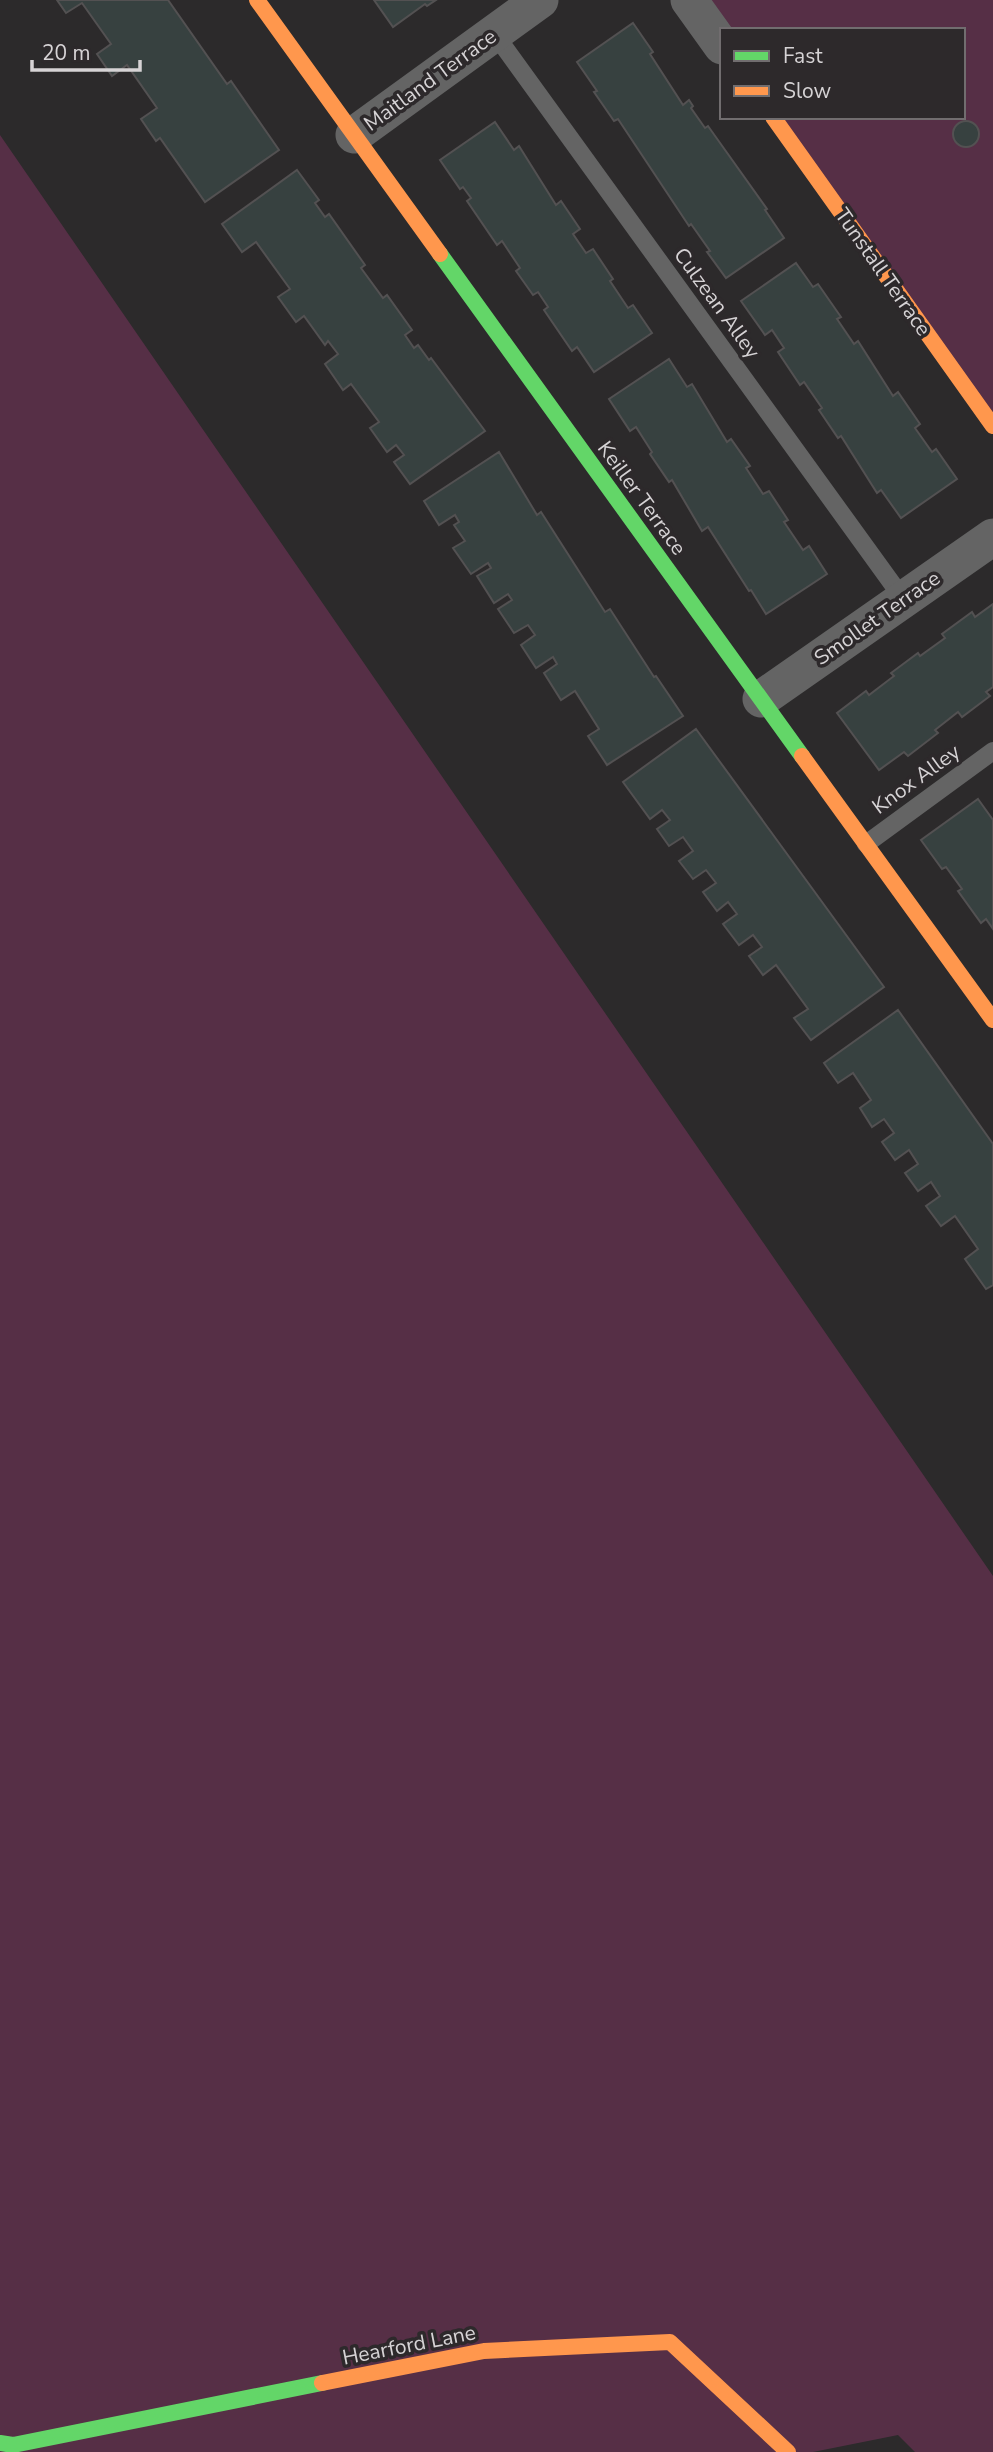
<svg xmlns="http://www.w3.org/2000/svg" width="993" height="2452" font-family="'Nunito Sans',sans-serif">
	<style>
		.green { fill: #562f46 }
		.building { fill: #374140; stroke: #535152; stroke-width: 2 }
		.lines { fill: none; stroke-linecap: round; stroke-linejoin: round }
		.lane { stroke: #646464; stroke-width: 18 }
		.street { stroke: #646464; stroke-width: 37 }
		.fast { stroke: #63d668; stroke-width: 16 }
		.slow { stroke: #ff974d; stroke-width: 16 }
		.labels { text-anchor: middle; stroke-width: 7; stroke-linejoin: round; paint-order: stroke }
		.street-label { font-size: 21px; fill: #d6d3d5; stroke: #2d292b }
	</style>
	<rect width="100%" height="100%" fill="#2c2a2b"/>
	<g class="green">
		<path d="M689,0H993V426L773,117H963V30H722Z"/>
		<path d="M0,135L993,1576V2452H915L898,2435L813,2452H0Z"/>
	</g>
	<g class="building">
		<path d="M57,0H168L227,84L231,81L279,150L205,202L160,138L156,141L141,119L157,108L127,65L112,76L97,54L111,44L82,3L66,13Z"/>
		<path d="M374,0H436L427,6L425,4L393,27Z"/>
		<path d="M633,23L653,52L650,54L683,105L689,100L693,106L691,108L705,128L708,126L767,209L765,210L784,238L726,278L707,252L710,251L691,224L689,226L618,119L614,121L594,92L597,91L577,62Z"/>
		<circle cx="966" cy="134" r="13"/>
		<path d="M495,122L514,150L519,146L556,205L561,201L580,229L573,234L586,253L593,249L613,279L610,281L628,308L633,305L652,333L594,372L577,347L572,351L544,310L548,307L538,292L533,295L516,271L520,268L502,241L497,245L467,201L471,198L463,187L460,189L440,160Z"/>
		<path d="M297,170L319,200L315,203L325,217L329,214L365,265L361,268L383,298L387,295L412,330L405,335L414,348L418,345L429,360L431,358L485,431L410,484L394,462L404,455L396,445L387,452L370,428L379,422L351,384L343,390L325,364L338,354L328,341L325,345L304,316L296,322L278,297L290,289L256,242L242,252L222,224Z"/>
		<path d="M796,263L813,287L818,284L841,317L837,319L854,344L858,341L893,396L898,392L920,424L915,428L932,452L936,449L957,479L901,518L881,490L877,493L841,436L838,438L819,410L822,408L804,382L800,385L778,352L784,348L772,330L765,335L741,301Z"/>
		<path d="M669,359L687,387L692,384L727,442L731,439L750,466L746,468L763,494L769,491L788,520L784,522L803,550L809,546L827,574L766,614L751,590L749,591L708,527L702,531L672,480L669,482L650,454L652,452L636,427L630,431L609,399Z"/>
		<path d="M499,452L537,515L541,512L605,612L610,609L654,677L656,676L683,716L607,765L588,736L599,729L575,691L561,700L544,673L557,664L553,657L536,668L521,645L535,635L528,625L514,633L498,609L512,600L508,594L494,603L477,576L491,568L488,563L471,574L453,548L465,541L454,525L459,522L455,515L439,525L424,501Z"/>
		<path d="M993,604V687L986,692L990,696L962,717L958,712L935,730L938,733L908,756L904,752L879,770L837,713L866,691L869,695L894,676L891,673L918,653L920,656L945,638L942,634L972,612L975,617Z"/>
		<path d="M696,729L884,987L811,1040L794,1018L808,1009L776,965L763,975L749,956L762,947L753,935L739,945L723,924L737,914L728,902L717,911L703,892L716,883L706,870L693,879L679,861L693,851L683,837L669,846L657,829L670,820L662,810L650,819L623,782Z"/>
		<path d="M978,799L993,820V929L986,919L981,923L958,891L962,889L946,867L942,869L921,840Z"/>
		<path d="M898,1010L993,1144V1285L986,1289L965,1259L978,1249L955,1216L941,1226L926,1206L940,1196L931,1182L918,1191L905,1173L918,1164L909,1150L895,1160L882,1142L894,1133L884,1119L872,1127L860,1108L871,1100L853,1073L838,1083L824,1063Z"/>
	</g>
	<g class="lines">
		<g class="lane">
			<path d="M494,33L904,600"/>
			<path d="M866,844L993,751"/>
		</g>
		<g class="street">
			<path d="M689,0L722,46"/>
			<path d="M354,135L540,0"/>
			<path d="M761,699L993,537"/>
		</g>
		<g class="fast">
			<path d="M440,254L802,756"/>
			<path d="M0,2443L13,2445L322,2383"/>
		</g>
		<g class="slow">
			<path d="M257,0L440,254"/>
			<path d="M773,117L993,426"/>
			<path d="M802,756L993,1020"/>
			<path d="M322,2383L484,2351L670,2342L788,2452"/>
		</g>
	</g>
	<g class="labels">
		<g class="street-label">
			<text transform="translate(430 80) rotate(-36)" y="7">Maitland Terrace</text>
			<text transform="translate(883 272) rotate(55)" y="7">Tunstall Terrace</text>
			<text transform="translate(717 303) rotate(54)" y="7">Culzean Alley</text>
			<text transform="translate(642 498) rotate(54)" y="7">Keiller Terrace</text>
			<text transform="translate(877 618) rotate(-35)" y="7">Smollet Terrace</text>
			<text transform="translate(916 779) rotate(-36)" y="7">Knox Alley</text>
			<text transform="translate(409 2345) rotate(-11)" y="7">Hearford Lane</text>
		</g>
	</g>
	<rect x="720" y="28" width="245" height="91" fill="#2d292b" stroke="#716d6f" stroke-width="2"/>
	<rect x="734" y="51" width="35" height="10" fill="#63d668" stroke="#716d6f" stroke-width="2"/>
	<text x="783" y="63" font-size="21" fill="#d6d3d5">Fast</text>
	<rect x="734" y="86" width="35" height="10" fill="#ff974d" stroke="#716d6f" stroke-width="2"/>
	<text x="783" y="98" font-size="21" fill="#d6d3d5">Slow</text>
	<path d="M32 60v10h108v-10" fill="none" stroke="#d6d3d5" stroke-width="3.5"/>
	<text x="42" y="60" font-size="21" fill="#d6d3d5" stroke="#2d292b" stroke-width="5" paint-order="stroke">20 m</text>
</svg>
